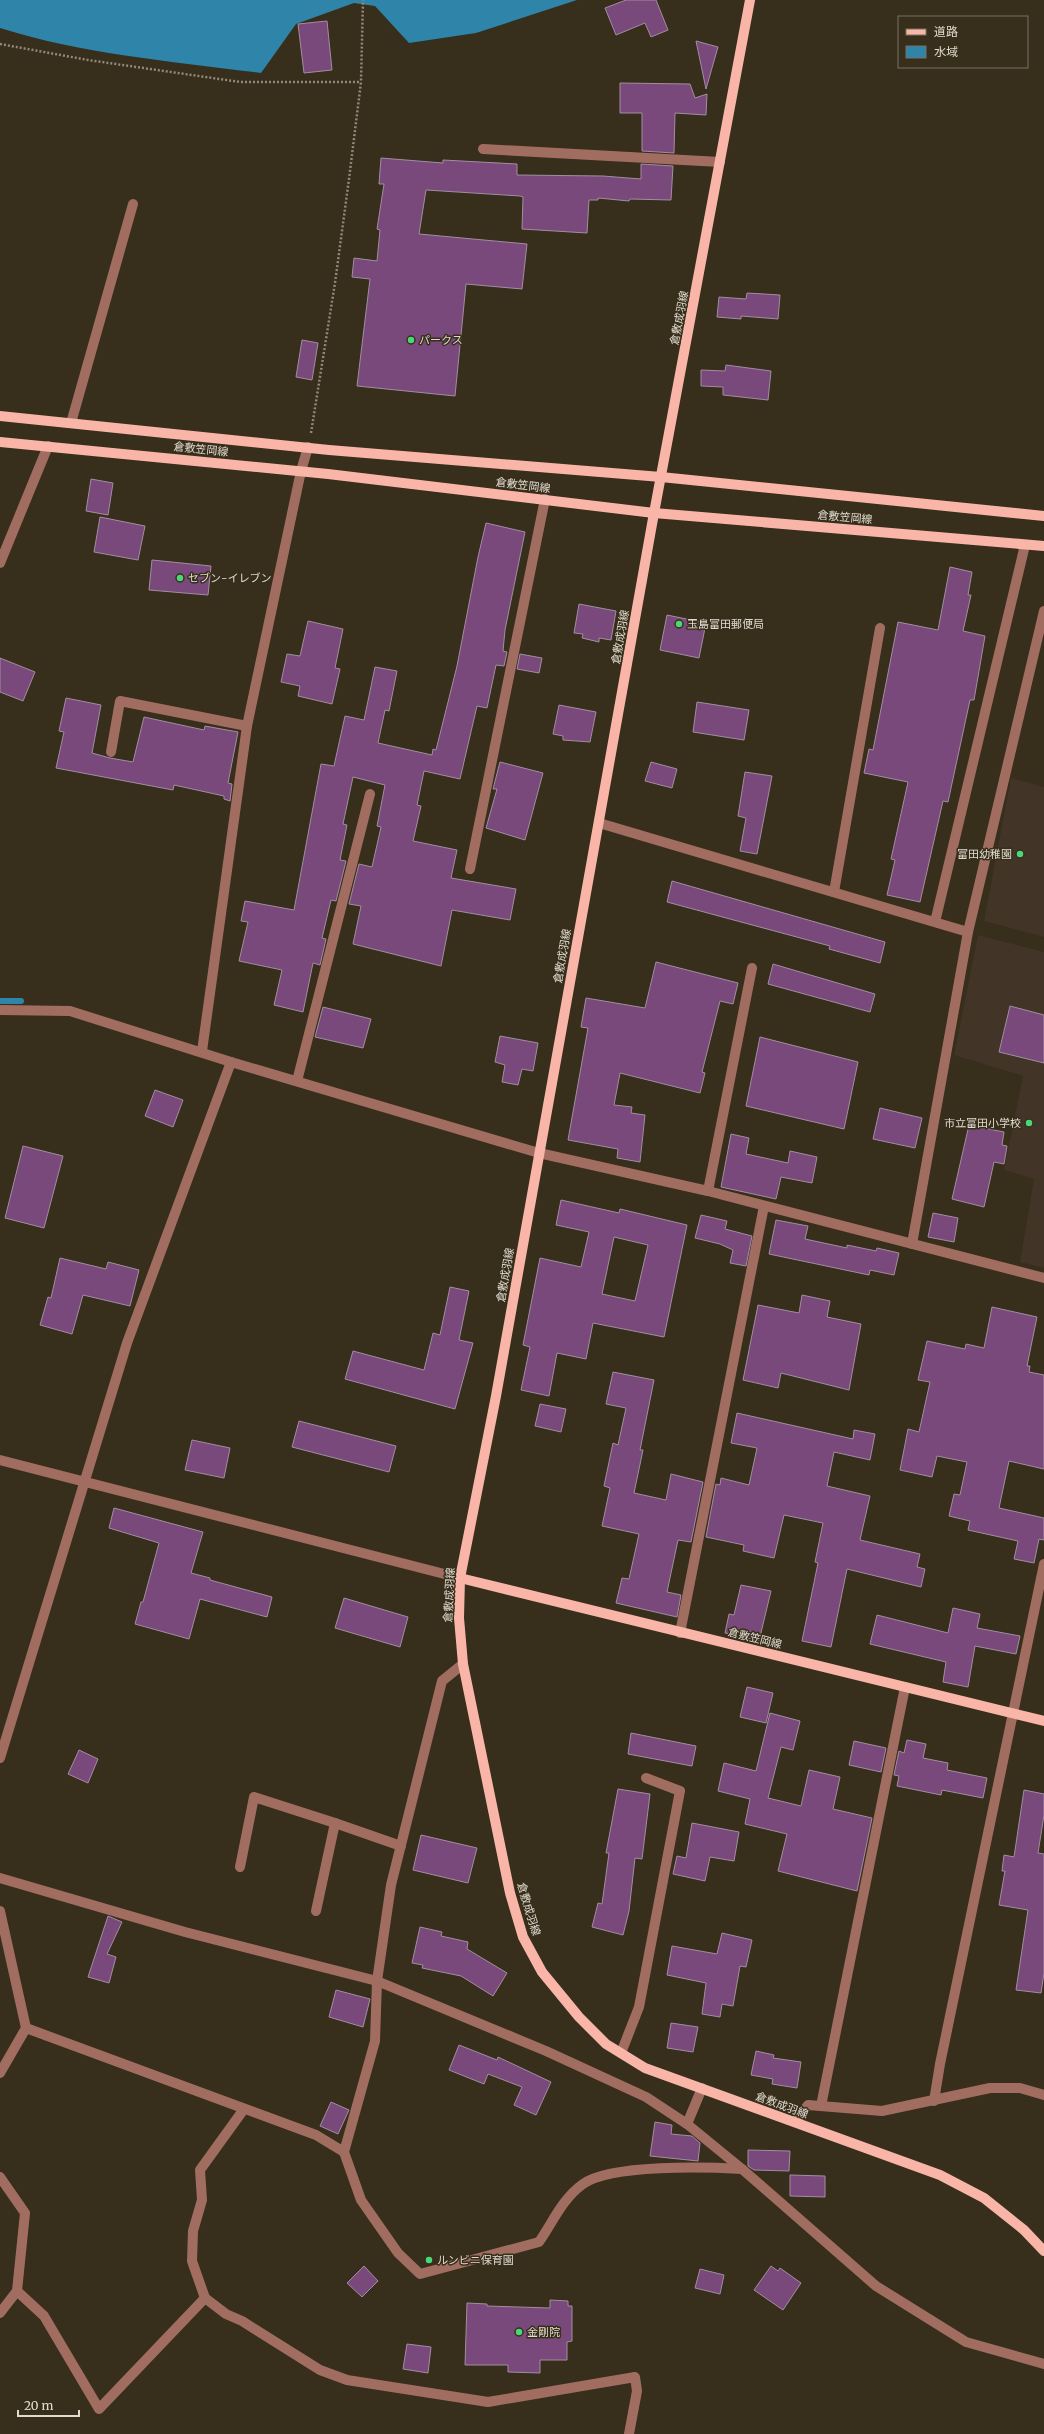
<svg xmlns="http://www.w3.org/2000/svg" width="1044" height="2434" font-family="Merriweather,'Noto Sans JP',serif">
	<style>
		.education { fill: #423427 }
		.water { fill: #2f84a9 }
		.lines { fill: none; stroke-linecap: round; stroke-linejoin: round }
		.stream { stroke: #2f84a9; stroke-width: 6 }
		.building { fill: #7a497b; stroke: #a18ea0; fill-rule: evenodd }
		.path { stroke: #918a7b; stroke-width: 2.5; stroke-dasharray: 2 2; stroke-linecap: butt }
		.minor { stroke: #a26d61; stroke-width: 10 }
		.major { stroke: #f9b6a8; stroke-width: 10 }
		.poi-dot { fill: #4ad777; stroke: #372e1b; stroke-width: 1.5 }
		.labels { text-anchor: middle; stroke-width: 3; stroke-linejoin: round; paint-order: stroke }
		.street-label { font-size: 11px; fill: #e0dacf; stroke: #372e1b }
		.poi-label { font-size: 11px; fill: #e0dacf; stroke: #372e1b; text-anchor: start }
	</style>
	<rect width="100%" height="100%" fill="#372e1b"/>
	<g class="education">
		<path d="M1011,778L1044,787V937L984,921Z"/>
		<path d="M978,935L1044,952V1268L1020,1262L1034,1179L1004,1170L1023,1076L954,1055Z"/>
	</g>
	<path class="water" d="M0,0H577L476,33L409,43L375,6L354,3L296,24L261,73C176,62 82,54 0,28Z"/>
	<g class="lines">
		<path class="stream" d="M0,1001H21"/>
	</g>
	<g class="building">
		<path d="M626,0H656L668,30L651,37L645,23L616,35L605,8Z"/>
		<path d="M327,21L332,70L304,73L298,24Z"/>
		<path d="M696,41L718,47L706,89Z"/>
		<path d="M620,83L690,84L695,98L707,94L706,115L675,113L674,153L642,151V113H620Z"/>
		<path d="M381,158L443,163V160L517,164V175L603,176L641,179V164L673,166L671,200L630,199L629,201L598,198V200H589L587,233L522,229L523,197L520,196L426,190L419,234L527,244L522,289L466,284L455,396L357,386L370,279L352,277L354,258L377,261L380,230L377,229L384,184H379Z"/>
		<path d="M747,293L780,295L778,319L741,316V319L717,317L719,297L746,299Z"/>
		<path d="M302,340L318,343L312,380L296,377Z"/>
		<path d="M726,365L771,371L768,400L723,395V387L701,386V370L725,371Z"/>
		<path d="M91,479L113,483L108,515L86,511Z"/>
		<path d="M100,517L145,526L138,560L94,552Z"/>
		<path d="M486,523L525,532L505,630L503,651L507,652L504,666L496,665L487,708L477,706L460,779L424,771L417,805L421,806L413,841L457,850L451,878L516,889L510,920L452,910L441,966L353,944L361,906L349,904L359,864L372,867L381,827L377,826L385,785L353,777L343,824L347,825L340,860L346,861L336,901L331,900L322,938L326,939L320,965L313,963L303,1012L274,1005L282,970L239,961L248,922L241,921L245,901L294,910L321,764L334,766L345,716L364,720L375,667L397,671L389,711L385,710L378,743L432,755L433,749L436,750L457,666L478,557Z"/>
		<path d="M152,560L211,566L208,595L149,590Z"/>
		<path d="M950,567L972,572L968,595H971L963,631L985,636L974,700H970L948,802L943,801L920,902L887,895L895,860L891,859L908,782L864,773L869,749L873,750L898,622L938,630Z"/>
		<path d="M579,604L616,611L611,640L599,638V642L582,638L583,634L574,633Z"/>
		<path d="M667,615L706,623L699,658L660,650Z"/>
		<path d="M308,621L343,629L335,668L340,669L332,704L298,696L300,686L281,682L287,654L300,656Z"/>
		<path d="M520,654L542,658L539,673L517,669Z"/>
		<path d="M0,658L35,672L23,701L0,692Z"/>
		<path d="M66,698L101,705L92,753L110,758L133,762L144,717L204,730L205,726L238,732L228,783L232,784L230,801L224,799V796L174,785L173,790L56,768L64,732L59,731Z"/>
		<path d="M697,702L749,710L744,740L693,732Z"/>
		<path d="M559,705L596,712L590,742L563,740V736L553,734Z"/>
		<path d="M500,762L543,773L525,840L486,828L497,789H493Z"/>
		<path d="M651,762L677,769L672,788L645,781Z"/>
		<path d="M745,772L772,776L757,854L740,851L746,818L738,816Z"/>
		<path d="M672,881L885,942L880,963L829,949L830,946L667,902Z"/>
		<path d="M656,962L738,983L733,1004L720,1001L702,1072L705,1073L700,1093L620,1073L614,1105L632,1107L631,1113L645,1115L640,1162L617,1158L618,1149L568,1140L588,1028L581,1027L586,998L645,1008Z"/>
		<path d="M773,964L875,994L870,1012L768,984Z"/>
		<path d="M1010,1006L1044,1015V1063L999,1052Z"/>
		<path d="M323,1007L371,1019L363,1048L315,1037Z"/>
		<path d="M500,1036L538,1043L533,1071L522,1069L518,1085L502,1082L505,1065L495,1062Z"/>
		<path d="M760,1037L858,1062L844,1129L746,1106Z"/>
		<path d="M155,1090L183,1100L173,1127L145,1116Z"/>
		<path d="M880,1108L922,1118L915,1148L873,1139Z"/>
		<path d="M969,1125L1004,1132L1002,1145L1007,1146L1004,1164L994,1162L984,1207L952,1199Z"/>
		<path d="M731,1134L749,1138L746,1154L788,1163L790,1151L817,1157L812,1183L781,1177L776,1199L721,1187Z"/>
		<path d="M23,1146L63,1156L44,1228L5,1218Z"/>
		<path d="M561,1200L619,1213L620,1209L687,1225L664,1337L593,1323L586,1359L557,1353L549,1396L521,1390L530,1347L523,1345L540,1258L581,1267L589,1232L556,1225ZM614,1237L648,1245L635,1301L602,1294Z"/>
		<path d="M933,1213L958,1218L954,1242L928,1237Z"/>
		<path d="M701,1215L727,1221L725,1229L752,1236L746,1266L730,1263L733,1250L720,1244L695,1238Z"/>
		<path d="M776,1220L808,1226L805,1239L847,1248V1245L876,1251L877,1248L899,1253L894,1275L870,1270L869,1275L769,1254Z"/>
		<path d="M60,1258L106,1269L108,1262L139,1270L130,1306L83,1295L72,1334L40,1325L48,1297L51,1298Z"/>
		<path d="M450,1287L469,1291L459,1340L473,1343L455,1409L345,1379L353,1351L424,1370L433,1333L440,1335Z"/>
		<path d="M802,1295L830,1301L827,1317L861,1324L849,1390L781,1373L778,1388L743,1380L758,1305L799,1313Z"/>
		<path d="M992,1307L1037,1317L1027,1366H1030L1029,1372L1044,1375V1469L1009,1461L999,1508L1044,1518V1540L1039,1539L1034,1563L1014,1559L1018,1541L968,1530L970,1521L949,1516L954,1494L960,1495L967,1462L937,1456L932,1477L900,1470L908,1429L919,1432L930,1382L918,1380L927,1341L965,1349L966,1344L984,1348Z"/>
		<path d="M613,1372L654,1380L640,1450H643L634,1493L666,1500L671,1474L703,1482L691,1542L678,1540L667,1592L681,1595L677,1617L616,1603L622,1578L629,1579L639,1534L602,1526L610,1488L604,1486L613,1443L618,1445L626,1408L606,1404Z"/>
		<path d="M540,1404L566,1409L561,1432L535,1426Z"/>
		<path d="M737,1413L853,1439L854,1430L875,1434L870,1460L834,1452L827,1486L870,1496L860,1540L920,1554L917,1567L925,1569L921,1587L847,1569L831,1647L802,1641L818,1563L815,1562L823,1523L784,1515L774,1558L743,1551L744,1545L706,1537L716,1484L720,1485L721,1478L749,1485L757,1448L731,1443Z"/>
		<path d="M299,1421L396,1446L389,1472L292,1447Z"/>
		<path d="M192,1440L230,1448L224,1478L185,1470Z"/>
		<path d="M114,1508L203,1532L191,1573L210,1578V1580L272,1597L267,1617L200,1599L189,1639L135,1624L141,1602H143L159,1543L109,1528Z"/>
		<path d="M741,1585L771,1591L759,1641L725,1633L729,1614L734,1615Z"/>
		<path d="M344,1598L408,1617L400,1647L335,1628Z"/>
		<path d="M953,1608L980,1614L977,1628L1020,1636L1016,1654L975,1646L968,1687L943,1682L946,1662L870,1644L877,1615L948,1633Z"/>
		<path d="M747,1687L773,1693L766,1723L740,1717Z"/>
		<path d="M770,1713L800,1721L793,1750L781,1747L768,1798L801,1806L809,1770L840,1777L833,1809L872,1818L857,1891L778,1871L787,1834L745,1824L750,1799L718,1791L724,1763L756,1771Z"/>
		<path d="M631,1733L696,1746L692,1766L628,1754Z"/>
		<path d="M907,1740L926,1744L923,1758L948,1763L947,1770L987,1778L983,1798L942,1790L941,1795L897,1786L899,1776L894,1775L899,1751L904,1753Z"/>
		<path d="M854,1741L886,1748L881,1772L849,1765Z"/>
		<path d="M79,1750L98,1759L88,1783L68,1774Z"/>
		<path d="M618,1789L650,1794L642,1859L635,1858L629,1911L623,1935L592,1927L598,1903L602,1904L609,1853H606Z"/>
		<path d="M1024,1790L1044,1794V1815L1038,1853L1044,1854V1973L1041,1993L1016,1990L1028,1910L999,1905L1005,1871H1002L1004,1855L1014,1857Z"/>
		<path d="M692,1823L739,1832L734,1861L710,1857L705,1881L673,1874L677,1856L686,1858Z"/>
		<path d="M421,1835L477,1848L468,1883L413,1870Z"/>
		<path d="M108,1916L122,1922L107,1954L116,1957L109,1983L88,1977Z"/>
		<path d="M420,1927L442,1932L441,1936L468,1942L467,1949L507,1973L493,1996L461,1976L422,1968L423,1965L412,1963Z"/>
		<path d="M722,1933L752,1940L746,1967L740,1966L733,2006L722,2004L720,2017L702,2014L706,1983L667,1975L672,1946L717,1954Z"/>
		<path d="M336,1990L370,1999L363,2027L329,2017Z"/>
		<path d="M671,2023L698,2027L693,2052L667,2048Z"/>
		<path d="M459,2045L497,2060L498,2057L551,2082L536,2115L514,2105L522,2087L488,2074L484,2084L449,2070Z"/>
		<path d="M756,2051L774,2055L773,2058L801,2062L797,2088L772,2084L773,2079L751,2075Z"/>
		<path d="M331,2102L349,2110L338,2134L320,2126Z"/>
		<path d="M655,2122L672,2125L671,2134L692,2136L700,2143L698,2161L650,2156Z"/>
		<path d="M748,2150L790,2151L789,2171L754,2170L748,2166Z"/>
		<path d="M790,2175L825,2176V2197L790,2196Z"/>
		<path d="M364,2266L378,2281L362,2297L347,2283Z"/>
		<path d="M771,2266L778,2271L780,2268L801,2283L783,2310L754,2290Z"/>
		<path d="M700,2269L724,2275L720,2294L695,2288Z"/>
		<path d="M550,2300L568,2301V2306H572V2341L567,2342V2360H540V2373L508,2372V2365H465L467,2303L487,2304V2306L550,2308Z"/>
		<path d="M407,2344L431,2347L428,2373L403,2369Z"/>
	</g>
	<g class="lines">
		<g class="path">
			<path d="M0,44L88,60L240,82H361"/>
			<path d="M311,433L335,283L349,179L361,82L363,0"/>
		</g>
		<g class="minor">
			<path d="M483,149L720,162"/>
			<path d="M71,423L133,204"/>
			<path d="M0,563L48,446"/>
			<path d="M111,752L120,701L247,726"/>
			<path d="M599,823L968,932"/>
			<path d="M470,869L545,499"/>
			<path d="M834,892L880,628"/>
			<path d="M935,922L1025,545"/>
			<path d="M0,1010L70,1011L231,1062L539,1153L708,1191L1044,1278"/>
			<path d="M202,1051L247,726L301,471L308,447"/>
			<path d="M297,1081L370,794"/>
			<path d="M708,1191L752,968"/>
			<path d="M912,1244L968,932L1044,611"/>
			<path d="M0,1460L460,1578"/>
			<path d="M680,1633L764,1206"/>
			<path d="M463,1664L442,1681L391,1885L377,1981L375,2041L344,2152L361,2200L398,2253L420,2274L539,2242C553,2222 562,2199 583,2184C611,2164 707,2167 742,2169"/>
			<path d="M0,1758L127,1343L231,1062"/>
			<path d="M240,1867L254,1797L335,1823"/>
			<path d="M0,1878L185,1932L377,1981L546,2051L646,2097L687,2124L742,2169L876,2286L966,2342L1044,2364"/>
			<path d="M0,1911L26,2028L0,2073"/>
			<path d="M316,1911L335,1823L401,1846"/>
			<path d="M26,2028L316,2135L344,2152"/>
			<path d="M621,2053L639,2007L680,1791L646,1778"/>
			<path d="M934,2101L940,2064L1044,1564"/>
			<path d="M821,2106L905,1687"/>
			<path d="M244,2109L200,2170L202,2200L193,2231L192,2261L205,2298L226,2314L242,2321L320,2370L347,2380L488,2402L635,2377L637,2391L629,2434"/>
			<path d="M795,2122L808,2105L882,2111L990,2088H1020L1044,2095"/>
			<path d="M687,2124L702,2088"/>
			<path d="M0,2177L25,2213L17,2291L0,2313"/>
			<path d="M17,2291L44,2316L99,2409L205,2298"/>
		</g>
		<g class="major">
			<path d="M750,0L654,513L496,1396L460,1578L459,1618L463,1664L510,1893L523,1937L542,1972L579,2017L606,2044L645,2068L940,2175L984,2198L1024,2230L1044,2251"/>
			<path d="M0,416L329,450L661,477L1044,516"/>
			<path d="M0,442L328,474L654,513L1044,546"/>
			<path d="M460,1578L1044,1721"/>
		</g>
	</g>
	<g class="poi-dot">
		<circle cx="411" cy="340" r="4"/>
		<circle cx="180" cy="578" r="4"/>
		<circle cx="679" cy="624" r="4"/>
		<circle cx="1020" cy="854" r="4"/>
		<circle cx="1029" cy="1123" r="4"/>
		<circle cx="429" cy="2260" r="4"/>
		<circle cx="519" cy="2332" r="4"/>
	</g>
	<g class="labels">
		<g class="street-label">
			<text transform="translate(679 318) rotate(-79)" y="4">倉敷成羽線</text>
			<text transform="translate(201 449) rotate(6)" y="4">倉敷笠岡線</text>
			<text transform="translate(523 485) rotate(7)" y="4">倉敷笠岡線</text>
			<text transform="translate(845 517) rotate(5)" y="4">倉敷笠岡線</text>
			<text transform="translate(620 637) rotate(-80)" y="4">倉敷成羽線</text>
			<text transform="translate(562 956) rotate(-80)" y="4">倉敷成羽線</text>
			<text transform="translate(505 1275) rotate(-80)" y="4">倉敷成羽線</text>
			<text transform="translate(449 1595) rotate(-87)" y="4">倉敷成羽線</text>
			<text transform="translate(755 1638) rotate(14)" y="4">倉敷笠岡線</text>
			<text transform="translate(529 1909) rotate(73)" y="4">倉敷成羽線</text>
			<text transform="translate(782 2105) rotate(20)" y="4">倉敷成羽線</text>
		</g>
		<g class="poi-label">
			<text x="419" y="344">パークス</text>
			<text x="188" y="582">セブン-イレブン</text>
			<text x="687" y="628">玉島富田郵便局</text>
			<text x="1012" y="858" text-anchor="end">富田幼稚園</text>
			<text x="1021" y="1127" text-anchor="end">市立富田小学校</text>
			<text x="437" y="2264">ルンビニ保育園</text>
			<text x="527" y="2336">金剛院</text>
		</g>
	</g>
	<rect x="898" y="16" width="130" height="52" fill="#372e1b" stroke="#7b7363"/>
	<rect x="906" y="29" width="20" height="6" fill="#f9b6a8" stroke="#7b7363"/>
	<text x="934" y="36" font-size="12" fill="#e0dacf">道路</text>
	<rect x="906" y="46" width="20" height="12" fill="#2f84a9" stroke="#7b7363"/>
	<text x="934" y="56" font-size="12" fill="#e0dacf">水域</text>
	<path d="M18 2410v6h61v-6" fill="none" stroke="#e0dacf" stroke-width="2"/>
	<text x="24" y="2410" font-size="12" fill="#e0dacf" stroke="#372e1b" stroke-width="3" paint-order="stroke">20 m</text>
</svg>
